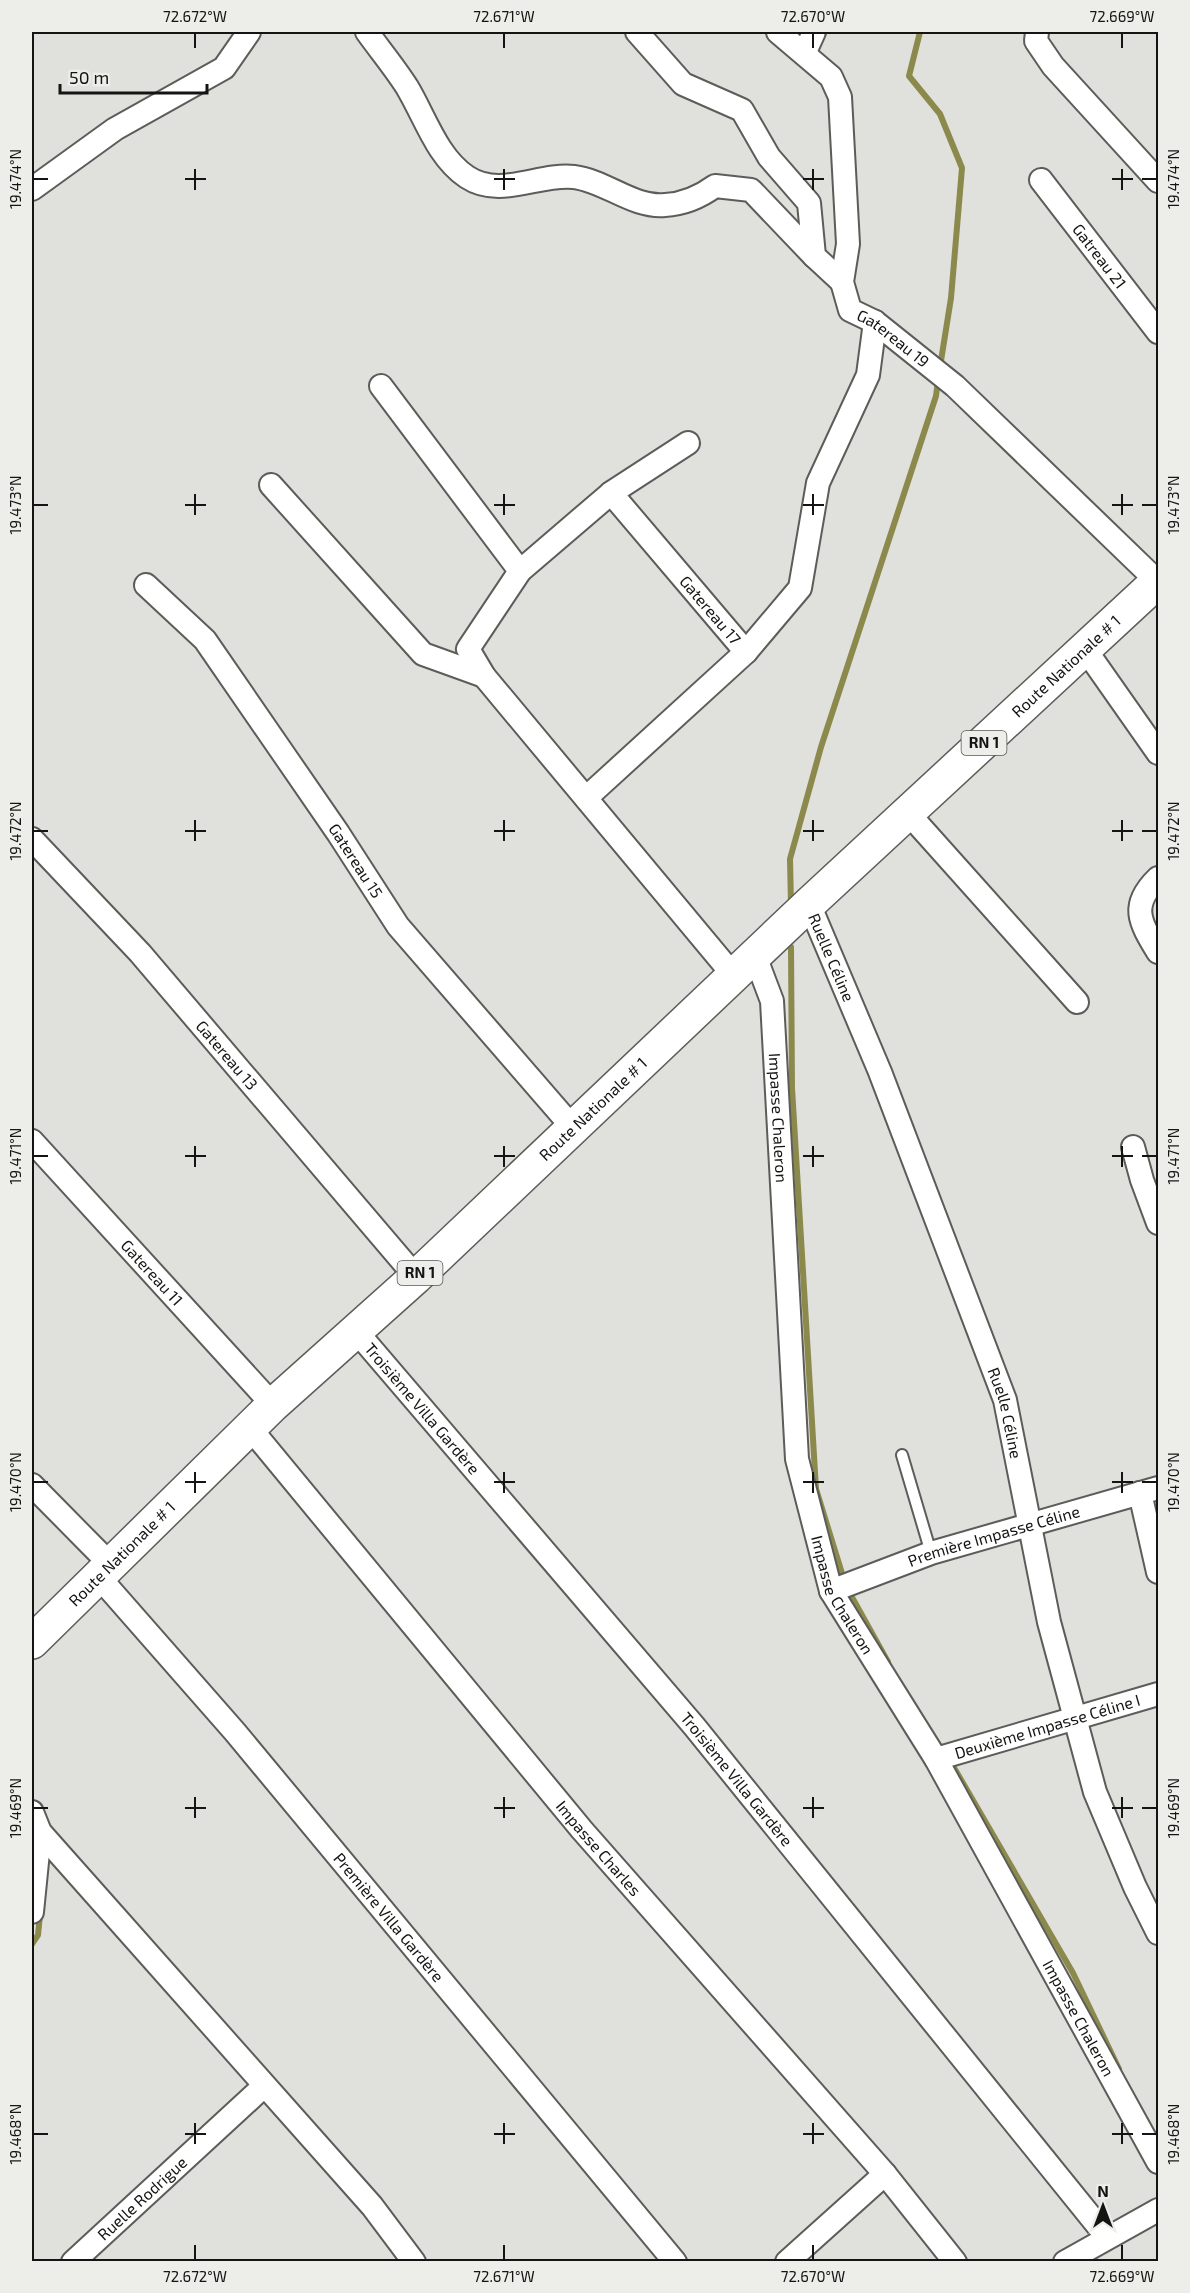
<svg xmlns="http://www.w3.org/2000/svg" width="1190" height="2293" font-family="'Exo 2',sans-serif">
	<style>
		.lines { fill: none; stroke-linecap: round; stroke-linejoin: round }
		.stream { stroke: #8b8a4c; stroke-width: 6 }
		.service-casing { stroke: #5c5c59; stroke-width: 14 }
		.minor-casing { stroke: #5c5c59; stroke-width: 26 }
		.primary-casing { stroke: #5c5c59; stroke-width: 36 }
		.service { stroke: #fff; stroke-width: 10 }
		.minor { stroke: #fff; stroke-width: 22 }
		.primary { stroke: #fff; stroke-width: 33 }
		.ticks { fill: none; stroke: #141412; stroke-width: 2 }
		.labels { text-anchor: middle; stroke-width: 6; stroke-linejoin: round; paint-order: stroke }
		.shield { fill: #ededea; stroke: #555553; stroke-width: 1.5 }
		.shield-label { font-size: 15px; font-weight: bold; fill: #141412 }
		.street-label { font-size: 16px; fill: #141412; stroke: #ededea }
		.neatline { fill: none; stroke: #141412; stroke-width: 2 }
		.ticks-label { font-size: 15px; text-anchor: middle; fill: #141412 }
	</style>
	<rect width="100%" height="100%" fill="#e0e0dc"/>
	<g class="lines">
		<g class="stream">
			<path d="M920,32L909,76L940,114L962,168L951,298L940,367"/>
			<path d="M791,905L790,859L821,747L936,396L938,380"/>
			<path d="M791,947L792,1088L816,1489L844,1580"/>
			<path d="M848,1590L888,1662"/>
			<path d="M949,1759L1073,1973L1119,2069"/>
			<path d="M32,1944L38,1935L40,1915"/>
		</g>
		<g class="service-casing">
			<path id="service" d="M902,1455L931,1553"/>
		</g>
		<g class="minor-casing">
			<g id="minor">
				<path d="M367,32C380,50 395,68 407,87C425,117 437,157 467,177C500,199 539,173 574,177C606,181 633,208 665,205C685,204 700,197 715,186L751,190L814,256"/>
				<path d="M637,32L683,84L742,110L769,157L809,203L814,256L842,282"/>
				<path id="s1" d="M778,32L831,77L840,97L848,244L842,282L850,310L875,322L955,386L1158,582"/>
				<path d="M1037,32L1036,41L1053,66L1158,181"/>
				<path d="M805,52L814,32"/>
				<path id="s2" d="M1041,180L1158,332"/>
				<path d="M32,189L115,129L224,68L249,32"/>
				<path d="M381,386L520,571"/>
				<path d="M271,485L423,654L484,676"/>
				<path d="M611,493L688,443"/>
				<path id="s3" d="M146,585L205,640L338,833L398,926L574,1129"/>
				<path d="M1085,649L1158,753"/>
				<path d="M586,798L746,652"/>
				<path d="M908,813L1077,1002"/>
				<path id="s4" d="M32,839L140,953L416,1277"/>
				<path d="M1158,878C1130,905 1139,921 1158,952"/>
				<path id="s5" d="M809,904L880,1072L1005,1400L1049,1622L1095,1792L1135,1887L1158,1933"/>
				<path id="s6" d="M755,956L772,1001L797,1459L831,1591L936,1759L1158,2162"/>
				<path id="s7" d="M734,976L484,676L468,649L520,571L611,493L746,652L800,588L818,483L868,375L875,322"/>
				<path id="s8" d="M32,1141L273,1405"/>
				<path d="M1133,1147L1142,1180L1158,1223"/>
				<path id="s9" d="M356,1331L694,1726L1107,2237"/>
				<path id="s10" d="M250,1428L582,1830L885,2174L955,2262"/>
				<path d="M32,1485L111,1565"/>
				<path d="M1140,1493L1158,1572"/>
				<path id="s11" d="M99,1577L235,1732L675,2262"/>
				<path id="s12" d="M831,1591L931,1553L1158,1488"/>
				<path id="s13" d="M936,1759L1158,1694"/>
				<path d="M32,1812L40,1832L372,2206L414,2262"/>
				<path d="M32,1912L40,1832"/>
				<path id="s14" d="M73,2262L264,2086"/>
				<path d="M787,2262L885,2174"/>
				<path d="M1065,2262L1158,2210"/>
			</g>
		</g>
		<g class="primary-casing">
			<g id="primary">
				<path id="s15" d="M32,1642L273,1405L416,1277L809,904L1158,581"/>
			</g>
		</g>
		<use href="#service" class="service"/>
		<use href="#minor" class="minor"/>
		<use href="#primary" class="primary"/>
	</g>
	<path class="ticks" d="M195,33V48M504,33V48M813,33V48M1122,33V48M195,169V190M504,169V190M813,169V190M1122,169V190M33,179H48M185,179H206M494,179H515M803,179H824M1112,179H1133M1142,179H1157M195,494V515M504,494V515M813,494V515M1122,494V515M33,505H48M185,505H206M494,505H515M803,505H824M1112,505H1133M1142,505H1157M195,820V841M504,820V841M813,820V841M1122,820V841M33,831H48M185,831H206M494,831H515M803,831H824M1112,831H1133M1142,831H1157M195,1146V1167M504,1146V1167M813,1146V1167M1122,1146V1167M33,1156H48M185,1156H206M494,1156H515M803,1156H824M1112,1156H1133M1142,1156H1157M195,1472V1493M504,1472V1493M813,1472V1493M1122,1472V1493M33,1482H48M185,1482H206M494,1482H515M803,1482H824M1112,1482H1133M1142,1482H1157M195,1797V1818M504,1797V1818M813,1797V1818M1122,1797V1818M33,1808H48M185,1808H206M494,1808H515M803,1808H824M1112,1808H1133M1142,1808H1157M195,2123V2144M504,2123V2144M813,2123V2144M1122,2123V2144M33,2134H48M185,2134H206M494,2134H515M803,2134H824M1112,2134H1133M1142,2134H1157M195,2245V2260M504,2245V2260M813,2245V2260M1122,2245V2260"/>
	<g class="labels">
		<g class="shield">
			<rect x="961.5" y="731" width="45" height="24" rx="4.5"/>
			<rect x="397.5" y="1261" width="45" height="24" rx="4.5"/>
		</g>
		<g class="shield-label">
			<text x="984" y="748">RN 1</text>
			<text x="420" y="1278">RN 1</text>
		</g>
		<g class="street-label">
			<text dy="6" stroke="none"><textPath href="#s2" startOffset="96">Gatreau 21</textPath></text>
			<text dy="6" stroke="none"><textPath href="#s1" startOffset="358">Gatereau 19</textPath></text>
			<text dy="6" stroke="none"><textPath href="#s7" startOffset="789">Gatereau 17</textPath></text>
			<text dy="6" stroke="none"><textPath href="#s15" startOffset="1422">Route Nationale # 1</textPath></text>
			<text dy="6" stroke="none"><textPath href="#s3" startOffset="348">Gatereau 15</textPath></text>
			<text dy="6" stroke="none"><textPath href="#s5" startOffset="58">Ruelle Céline</textPath></text>
			<text dy="6" stroke="none"><textPath href="#s4" startOffset="291">Gatereau 13</textPath></text>
			<text dy="6" stroke="none"><textPath href="#s15" startOffset="774">Route Nationale # 1</textPath></text>
			<text dy="6" stroke="none"><textPath href="#s6" startOffset="165">Impasse Chaleron</textPath></text>
			<text dy="6" stroke="none"><textPath href="#s8" startOffset="178">Gatereau 11</textPath></text>
			<text dy="6" stroke="none"><textPath href="#s9" startOffset="102">Troisième Villa Gardère</textPath></text>
			<text dy="6" stroke="none"><textPath href="#s5" startOffset="546">Ruelle Céline</textPath></text>
			<text dy="6" stroke="none"><textPath href="#s12" startOffset="172">Première Impasse Céline</textPath></text>
			<text dy="6" stroke="none"><textPath href="#s15" startOffset="126">Route Nationale # 1</textPath></text>
			<text dy="6" stroke="none"><textPath href="#s6" startOffset="651">Impasse Chaleron</textPath></text>
			<text dy="6" stroke="none"><textPath href="#s13" startOffset="116">Deuxième Impasse Céline I</textPath></text>
			<text dy="6" stroke="none"><textPath href="#s9" startOffset="588">Troisième Villa Gardère</textPath></text>
			<text dy="6" stroke="none"><textPath href="#s10" startOffset="546">Impasse Charles</textPath></text>
			<text dy="6" stroke="none"><textPath href="#s11" startOffset="447">Première Villa Gardère</textPath></text>
			<text dy="6" stroke="none"><textPath href="#s6" startOffset="1137">Impasse Chaleron</textPath></text>
			<text dy="6" stroke="none"><textPath href="#s14" startOffset="94">Ruelle Rodrigue</textPath></text>
		</g>
	</g>
	<rect width="1190" height="2293" fill="none" stroke="#ededea" stroke-width="66"/>
	<g transform="translate(1103 2206)" stroke="#ededea" stroke-width="4.5" paint-order="stroke">
	<path d="M0-4.5L10 22L0 15L-10 22Z" fill="#141412"/>
	<text y="-9" font-size="16" font-weight="bold" text-anchor="middle" fill="#141412">N</text>
	</g>
	<path d="M60 84v9h147v-9" fill="none" stroke="#141412" stroke-width="3"/>
	<text x="69" y="84" font-size="18" fill="#141412" stroke="#ededea" stroke-width="4.5" paint-order="stroke">50 m</text>
	<rect x="33" y="33" width="1124" height="2227" class="neatline"/>
	<g class="ticks-label">
		<text x="195" y="22">72.672°W</text>
		<text x="504" y="22">72.671°W</text>
		<text x="813" y="22">72.670°W</text>
		<text x="1122" y="22">72.669°W</text>
		<text transform="translate(16 179) rotate(-90)" y="5">19.474°N</text>
		<text transform="translate(1174 179) rotate(-90)" y="5">19.474°N</text>
		<text transform="translate(16 505) rotate(-90)" y="5">19.473°N</text>
		<text transform="translate(1174 505) rotate(-90)" y="5">19.473°N</text>
		<text transform="translate(16 831) rotate(-90)" y="5">19.472°N</text>
		<text transform="translate(1174 831) rotate(-90)" y="5">19.472°N</text>
		<text transform="translate(16 1156) rotate(-90)" y="5">19.471°N</text>
		<text transform="translate(1174 1156) rotate(-90)" y="5">19.471°N</text>
		<text transform="translate(16 1482) rotate(-90)" y="5">19.470°N</text>
		<text transform="translate(1174 1482) rotate(-90)" y="5">19.470°N</text>
		<text transform="translate(16 1808) rotate(-90)" y="5">19.469°N</text>
		<text transform="translate(1174 1808) rotate(-90)" y="5">19.469°N</text>
		<text transform="translate(16 2134) rotate(-90)" y="5">19.468°N</text>
		<text transform="translate(1174 2134) rotate(-90)" y="5">19.468°N</text>
		<text x="195" y="2282">72.672°W</text>
		<text x="504" y="2282">72.671°W</text>
		<text x="813" y="2282">72.670°W</text>
		<text x="1122" y="2282">72.669°W</text>
	</g>
</svg>
